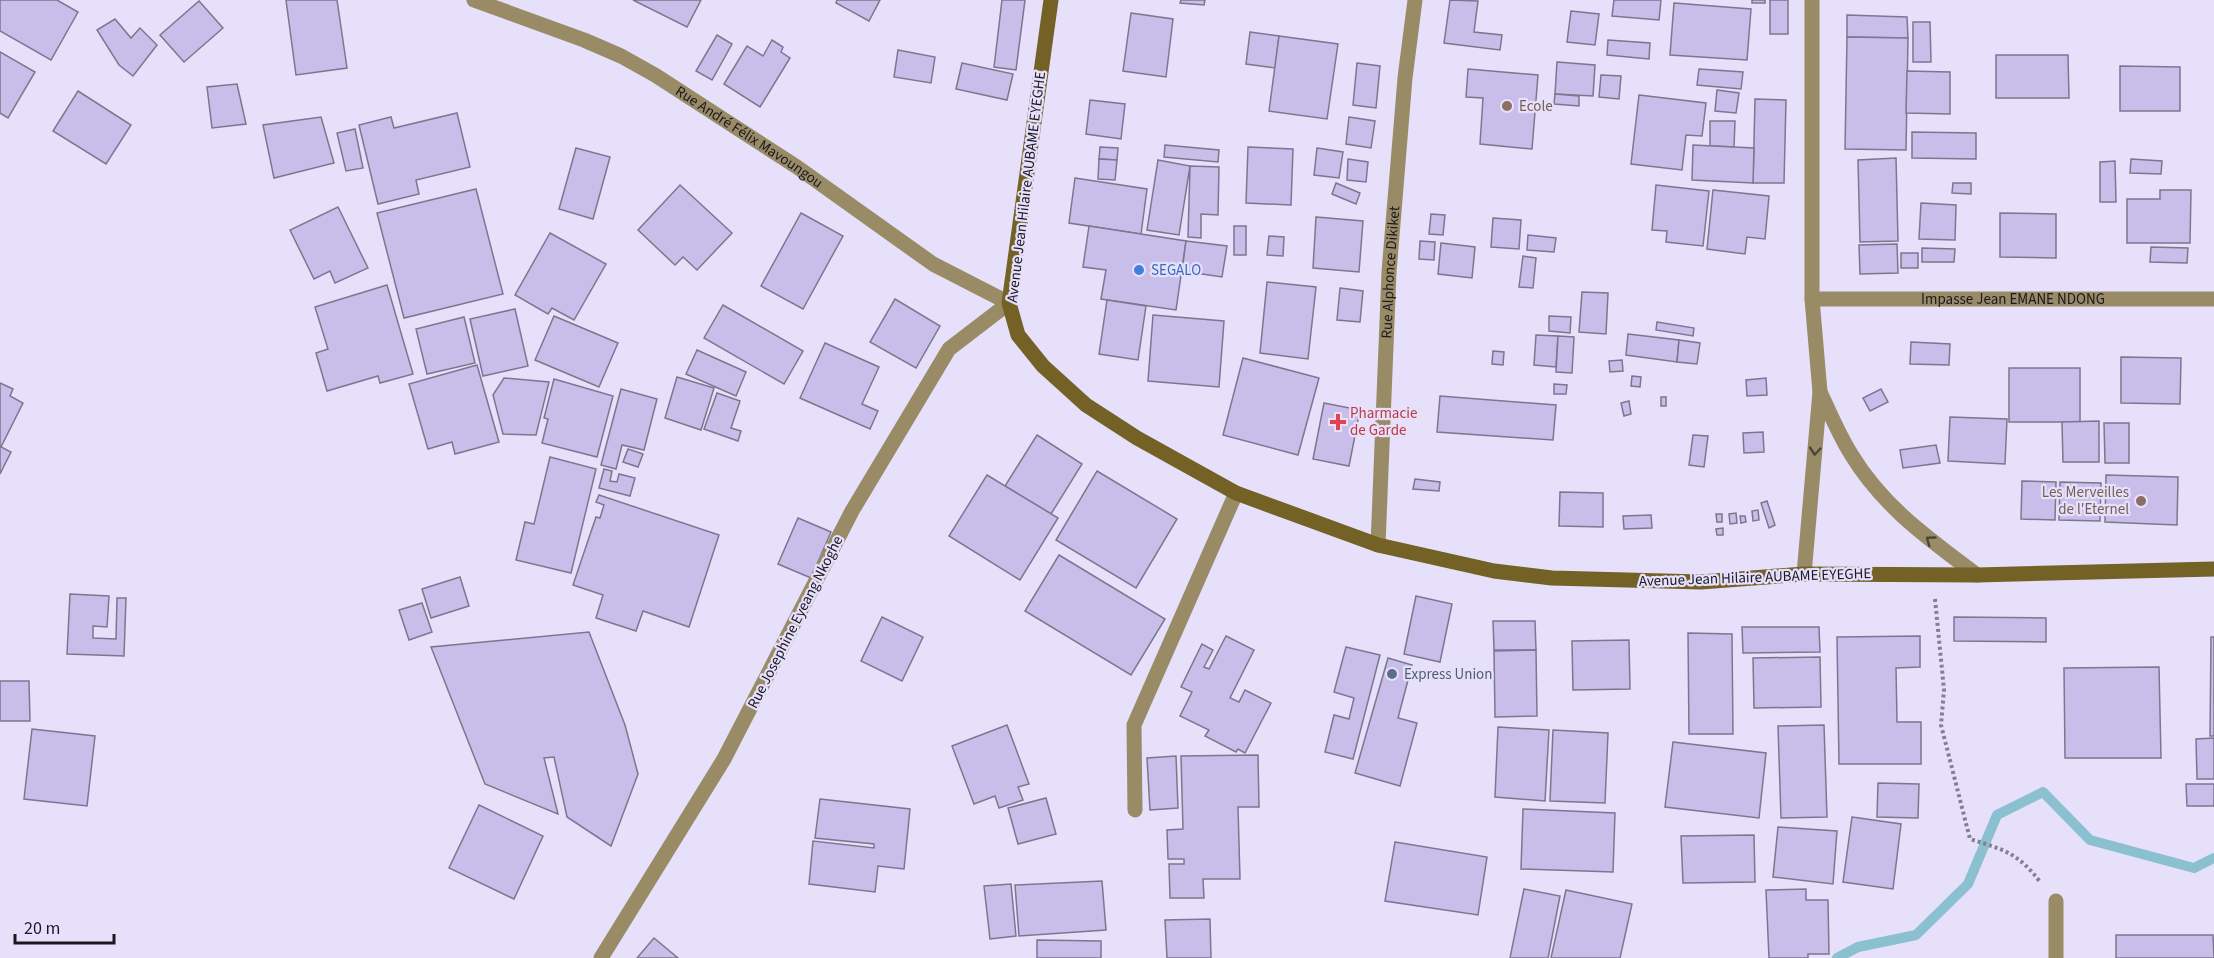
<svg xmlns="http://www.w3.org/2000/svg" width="2214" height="958" font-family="'Source Sans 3',sans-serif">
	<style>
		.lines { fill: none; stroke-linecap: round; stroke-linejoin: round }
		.stream { stroke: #8ac0cf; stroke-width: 10 }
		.building { fill: #c8bee9; stroke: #7c778f; stroke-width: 1.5 }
		.path { stroke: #847f92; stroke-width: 4; stroke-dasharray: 3 3; stroke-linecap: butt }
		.street { stroke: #988b66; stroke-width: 15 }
		.secondary { stroke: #736125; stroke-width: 15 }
		.oneway { stroke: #4d463d }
		.education-dot { fill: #8d6e63; stroke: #e6e0fb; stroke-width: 2 }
		.shop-dot { fill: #3f7fe0; stroke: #e6e0fb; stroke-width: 2 }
		.health-dot { fill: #e0444e; stroke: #e6e0fb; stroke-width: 2 }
		.service-dot { fill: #5c6f8a; stroke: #e6e0fb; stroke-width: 2 }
		.labels { text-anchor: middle; stroke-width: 4.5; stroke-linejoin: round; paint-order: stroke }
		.education-label { font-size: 15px; fill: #785e54; stroke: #e6e0fb; text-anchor: start }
		.street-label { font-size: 15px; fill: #1b1822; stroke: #e6e0fb }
		.shop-label { font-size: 15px; fill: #366cbe; stroke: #e6e0fb; text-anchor: start }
		.health-label { font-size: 15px; fill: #be3a42; stroke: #e6e0fb; text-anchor: start }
		.service-label { font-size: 15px; fill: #4e5e75; stroke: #e6e0fb; text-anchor: start }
	</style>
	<rect width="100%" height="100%" fill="#e6e0fb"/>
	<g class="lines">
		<path class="stream" d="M1837,958L1858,947L1916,935L1968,884L1997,815L2043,792L2090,840L2194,868L2214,858"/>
	</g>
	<g class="building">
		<path d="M0,0H57L78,12L51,60L0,31Z"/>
		<path d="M286,0H337L347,68L296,75Z"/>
		<path d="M633,0H701L687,27Z"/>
		<path d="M837,0H880L869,21L836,3Z"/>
		<path d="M1002,0H1025L1016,70L994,67Z"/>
		<path d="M1181,0H1205L1204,5L1180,3Z"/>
		<path d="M1450,0L1478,1L1474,32L1502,35L1500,50L1444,43Z"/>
		<path d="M1614,0H1661L1659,20L1612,16Z"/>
		<rect x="1752" y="0" width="13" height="3"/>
		<rect x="1770" y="0" width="18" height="34"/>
		<path d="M199,1L223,28L184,62L160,35Z"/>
		<path d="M1674,3L1751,9L1747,60L1670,55Z"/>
		<path d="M1571,11L1599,14L1595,45L1567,42Z"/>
		<path d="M1131,13L1173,19L1166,77L1123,71Z"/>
		<path d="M1847,15L1907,17L1908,38L1847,37Z"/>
		<path d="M115,19L131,38L140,28L157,45L133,76L119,65L97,30Z"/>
		<path d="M1913,22H1930L1931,62H1913Z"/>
		<path d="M1250,32L1279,36L1275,68L1246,64Z"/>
		<path d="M717,35L732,44L712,80L696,71Z"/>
		<path d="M1279,36L1338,44L1327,119L1269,111Z"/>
		<path d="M1847,37L1908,38L1906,150L1845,149Z"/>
		<path d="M772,40L783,47L781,52L790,58L760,107L724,84L747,46L763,56Z"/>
		<path d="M1608,40L1650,43L1649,59L1607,55Z"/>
		<path d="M898,50L935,57L931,83L894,77Z"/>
		<path d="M0,52L35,72L8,118L0,113Z"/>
		<path d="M1996,55H2068L2069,98H1996Z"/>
		<path d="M1557,62L1595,65L1593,96L1555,94Z"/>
		<path d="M962,63L1013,74L1007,100L956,89Z"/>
		<path d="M1357,63L1380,66L1376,108L1353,105Z"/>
		<path d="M2120,66L2180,67V111H2120Z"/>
		<path d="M1468,69L1538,75L1532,149L1480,144L1483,98L1466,97Z"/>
		<path d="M1699,69L1743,72L1741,89L1697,85Z"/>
		<path d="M1907,71L1950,72V114L1906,113Z"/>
		<path d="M1601,75L1621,76L1619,99L1599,97Z"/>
		<path d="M237,84L246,124L212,128L207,87Z"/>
		<path d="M1717,90L1739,93L1736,113L1715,111Z"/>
		<path d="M78,91L131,125L106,164L53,131Z"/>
		<path d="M1555,94L1579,96V106L1554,104Z"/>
		<path d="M1639,95L1706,103L1702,136L1686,135L1682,170L1631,164Z"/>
		<path d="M1755,99L1786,100L1784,183H1753Z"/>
		<path d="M1090,100L1125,104L1121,139L1086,134Z"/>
		<path d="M457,113L470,167L416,180L419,194L378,204L359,125L391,117L394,128Z"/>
		<path d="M321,117L334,163L274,178L263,125Z"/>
		<path d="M1349,117L1375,121L1371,148L1346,144Z"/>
		<path d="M1710,121H1735L1734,147L1710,146Z"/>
		<path d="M355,129L363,168L346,171L337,133Z"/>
		<path d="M1912,132L1976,133V159L1912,158Z"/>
		<path d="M1165,145L1219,150L1218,162L1164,157Z"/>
		<path d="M1693,145L1754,148L1753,183L1692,180Z"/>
		<path d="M1100,147L1118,148L1117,160L1099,159Z"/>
		<path d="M1248,147L1293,149L1291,205L1246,203Z"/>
		<path d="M576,148L610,157L593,219L559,209Z"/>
		<path d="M1317,148L1343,152L1339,178L1314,175Z"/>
		<path d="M1896,158L1898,241L1860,242L1858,160Z"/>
		<path d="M1099,159L1117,160L1115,180L1098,179Z"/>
		<path d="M1348,159L1368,162L1366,182L1347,180Z"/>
		<path d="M2131,159L2162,161L2161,174L2130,173Z"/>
		<path d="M1158,160L1190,166L1179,235L1147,230Z"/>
		<path d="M2115,161L2116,202H2100V162Z"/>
		<path d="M1190,166L1219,167L1218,215L1201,214V238L1188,237Z"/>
		<path d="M1075,178L1147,189L1141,234L1069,223Z"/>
		<path d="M1336,183L1360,193L1356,204L1332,194Z"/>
		<path d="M1953,183H1971V194L1952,193Z"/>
		<path d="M680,185L732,233L697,270L683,257L675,265L638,230Z"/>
		<path d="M1656,185L1709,191L1703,246L1666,242L1667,231L1652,230Z"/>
		<path d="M476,189L503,294L404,318L377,213Z"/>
		<path d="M1713,190L1769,196L1765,239L1747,237L1745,254L1707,249Z"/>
		<path d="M2160,190H2191L2190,243H2127V199H2160Z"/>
		<path d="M1921,203L1956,205L1955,240L1919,239Z"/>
		<path d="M338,207L368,268L335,283L330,271L314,279L290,230Z"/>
		<path d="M801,213L843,236L803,309L761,286Z"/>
		<path d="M2000,213L2056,214V258L2000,257Z"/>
		<path d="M1431,214L1445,215L1443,235L1429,234Z"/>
		<path d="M1316,217L1363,221L1359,272L1313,268Z"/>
		<path d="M1493,218L1521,220L1519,249L1491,247Z"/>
		<path d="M1089,226L1186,241L1176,310L1101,299L1106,270L1083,267Z"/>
		<rect x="1234" y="226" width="12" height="29"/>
		<path d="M550,233L606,264L574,320L552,308L548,314L515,295Z"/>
		<path d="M1528,235L1556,238L1554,252L1527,250Z"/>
		<path d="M1269,236L1284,237L1283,256L1267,255Z"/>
		<path d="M1186,241L1227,246L1222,277L1182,271Z"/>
		<path d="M1420,241L1435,242L1434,260L1419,259Z"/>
		<path d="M1441,243L1475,247L1472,278L1438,274Z"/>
		<path d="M1897,244L1898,273L1860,274L1859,245Z"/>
		<path d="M2151,247L2188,248L2187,263L2150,262Z"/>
		<path d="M1922,248L1955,249L1954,262H1922Z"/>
		<rect x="1901" y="253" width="17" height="15"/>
		<path d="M1523,256L1536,258L1533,288L1519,287Z"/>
		<path d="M1267,282L1316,287L1308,359L1260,353Z"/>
		<path d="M387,285L413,374L380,383L378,376L327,391L316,353L328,349L315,307Z"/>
		<path d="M1340,288L1363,291L1360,322L1337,320Z"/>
		<path d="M1582,292L1608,293L1606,334L1579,332Z"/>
		<path d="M895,299L940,326L916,368L870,342Z"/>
		<path d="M1107,300L1146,306L1138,360L1099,354Z"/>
		<path d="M723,305L803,351L784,384L704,338Z"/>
		<path d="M515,309L528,366L483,376L470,319Z"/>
		<path d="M1153,315L1224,321L1219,387L1148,381Z"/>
		<path d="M554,316L618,343L599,387L535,360Z"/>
		<path d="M1549,316L1571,317L1570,333L1549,331Z"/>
		<path d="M464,317L475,363L427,374L416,329Z"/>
		<path d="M1657,322L1694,328L1693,336L1656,330Z"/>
		<path d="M1628,334L1679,340L1677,362L1626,355Z"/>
		<path d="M1536,335L1558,336L1556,367L1534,365Z"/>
		<path d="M1558,336L1574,337L1572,373L1556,372Z"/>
		<path d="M1679,340L1700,343L1697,364L1677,362Z"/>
		<path d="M1911,342L1950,344L1949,365L1910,364Z"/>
		<path d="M825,343L879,367L862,404L878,411L870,429L800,398Z"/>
		<path d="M697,350L746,372L736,396L686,374Z"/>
		<path d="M1493,351L1504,352L1503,365L1492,364Z"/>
		<path d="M2121,357L2181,358L2180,404L2121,403Z"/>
		<path d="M1243,358L1319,378L1298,455L1223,435Z"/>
		<path d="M1622,360L1623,371L1610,372L1609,361Z"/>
		<path d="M477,365L499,442L455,454L452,442L428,449L409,384Z"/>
		<rect x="2009" y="368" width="71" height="54"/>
		<path d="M1632,376L1641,377L1640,387L1631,386Z"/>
		<path d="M677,377L714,388L701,430L665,418Z"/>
		<path d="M504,378L549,382L536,435L503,434L493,395Z"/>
		<path d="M1766,378L1767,395L1747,396L1746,380Z"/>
		<path d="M554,379L613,396L597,457L542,443L548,419L544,418Z"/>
		<path d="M0,383L13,389L10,396L23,403L1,447L11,452L0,474Z"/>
		<path d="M1554,384L1567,385L1566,394H1554Z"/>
		<path d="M621,389L657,399L644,450L622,445L616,469L601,465Z"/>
		<path d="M1881,389L1888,402L1870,411L1863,398Z"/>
		<path d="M717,393L740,401L731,428L741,431L738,441L704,429Z"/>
		<path d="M1440,396L1556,405L1553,440L1437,432Z"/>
		<rect x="1661" y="397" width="5" height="9"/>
		<path d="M1629,401L1631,414L1624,416L1621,403Z"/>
		<path d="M1324,403L1360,410L1349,466L1313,459Z"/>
		<path d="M1950,417L2007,419L2005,464L1948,461Z"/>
		<path d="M2099,421V462H2063L2062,422Z"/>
		<path d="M2104,423H2129V463H2105Z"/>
		<path d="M1763,432L1764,452L1744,453L1743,433Z"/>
		<path d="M1037,435L1082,464L1051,514L1005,486Z"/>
		<path d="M1693,435L1708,436L1704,467L1689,465Z"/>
		<path d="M1936,445L1940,463L1903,468L1900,450Z"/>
		<path d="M628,449L643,454L638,467L623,462Z"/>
		<path d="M550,457L596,469L571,573L516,560L525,522L534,524Z"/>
		<path d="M604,469L612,471L610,481L617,482L619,474L635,478L630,496L599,488Z"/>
		<path d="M1097,471L1177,519L1136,588L1056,540Z"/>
		<path d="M987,475L1058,518L1020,580L949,536Z"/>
		<path d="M2106,475L2178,477L2177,525L2105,522Z"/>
		<path d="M1415,479L1440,482L1439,491L1413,489Z"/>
		<path d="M2022,481L2056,482L2055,520L2021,519Z"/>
		<path d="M2060,482L2101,483L2100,521L2059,520Z"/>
		<path d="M1560,492L1603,493V527L1559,526Z"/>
		<path d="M599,495L719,535L689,627L643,611L636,631L596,618L603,595L573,585L596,517L600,518L604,505L596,502Z"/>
		<path d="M1767,501L1775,525L1769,528L1761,503Z"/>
		<path d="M1758,510L1759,520L1753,521L1752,511Z"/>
		<path d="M1736,513L1737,523L1730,524L1729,514Z"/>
		<path d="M1716,514H1722V522H1717Z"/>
		<path d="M1651,515L1652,528L1624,529L1623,516Z"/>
		<path d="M1740,516H1745L1746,522L1741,523Z"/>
		<path d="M798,518L831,532L811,578L778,564Z"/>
		<path d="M1723,528V535H1717L1716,529Z"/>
		<path d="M1059,555L1165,619L1131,675L1025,611Z"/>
		<path d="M460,577L469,606L431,618L422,589Z"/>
		<path d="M70,594L109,596L107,627L93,626V638L116,639L117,598H126L124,656L67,654Z"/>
		<path d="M1416,596L1452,604L1440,662L1404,654Z"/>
		<path d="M422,603L432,632L409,640L399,610Z"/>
		<path d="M882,617L923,637L902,681L861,661Z"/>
		<path d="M1954,617L2046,618V642L1954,641Z"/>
		<path d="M1493,621H1535L1536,650H1494Z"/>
		<path d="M1742,627H1819L1820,652L1743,653Z"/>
		<path d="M589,632L625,725L638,774L611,846L567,817L554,757L544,758L558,814L485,784L431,647Z"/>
		<path d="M1688,633L1732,634L1733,734H1689Z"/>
		<path d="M1226,636L1254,650L1230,698L1239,702L1245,690L1271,703L1245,753L1238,749L1236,752L1205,736L1209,730L1180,716L1192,692L1181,687L1202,644L1213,650L1204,667L1209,669Z"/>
		<path d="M1920,636V667L1896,668L1897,722H1921V764H1839L1837,637Z"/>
		<path d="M2211,637H2214V736H2210Z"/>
		<path d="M1629,640L1630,689L1573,690L1572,641Z"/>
		<path d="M1346,647L1380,655L1353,759L1325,752L1334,715L1349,719L1354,698L1334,692Z"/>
		<path d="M1536,650L1537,716L1495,717L1494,651Z"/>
		<path d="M1820,657L1821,707L1754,708L1753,658Z"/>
		<path d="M1388,658L1412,665L1398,718L1417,723L1400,786L1355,773Z"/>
		<path d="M2159,667L2161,758H2065L2064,668Z"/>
		<path d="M0,681H29L30,721H0Z"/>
		<path d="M1007,725L1029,784L1018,787L1023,800L999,808L995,796L974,804L952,746Z"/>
		<path d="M1824,725L1827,817L1781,818L1778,726Z"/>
		<path d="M1498,727L1549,730L1545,801L1495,797Z"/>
		<path d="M32,729L95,736L87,806L24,799Z"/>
		<path d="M1553,730L1608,733L1605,803L1550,801Z"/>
		<path d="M2214,738V779H2197L2196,739Z"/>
		<path d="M1673,742L1766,753L1759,818L1665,807Z"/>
		<path d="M1258,755L1259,807H1238L1240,879H1203L1204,898H1170L1169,864H1184V859H1168L1167,830L1183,829L1181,756Z"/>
		<path d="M1176,756L1178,808L1150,810L1147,758Z"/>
		<path d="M1878,783L1919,784L1918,818L1877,817Z"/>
		<path d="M2186,784H2214V806H2187Z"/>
		<path d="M1046,798L1056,834L1018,844L1008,808Z"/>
		<path d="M820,799L910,809L904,869L878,866L875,892L809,884L813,841L874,848V844L815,838Z"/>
		<path d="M479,805L543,836L514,899L449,868Z"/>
		<path d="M1523,809L1615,813L1613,872L1521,869Z"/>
		<path d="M1852,817L1901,824L1893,889L1843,882Z"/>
		<path d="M1778,827L1837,831L1833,884L1773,877Z"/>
		<path d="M1754,835L1755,882L1683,883L1681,836Z"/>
		<path d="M1395,842L1487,857L1478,915L1385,901Z"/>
		<path d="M1102,881L1106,930L1019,936L1015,885Z"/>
		<path d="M1011,884L1016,936L990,939L984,886Z"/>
		<path d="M1524,889L1560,896L1548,958H1510Z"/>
		<path d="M1806,889V900H1828L1829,954H1808V958H1769L1766,890Z"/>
		<path d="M1566,890L1632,904L1620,958H1551Z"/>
		<path d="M1210,919L1211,958H1167L1165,920Z"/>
		<path d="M2116,935H2213L2214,958H2116Z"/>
		<path d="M654,938L678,958H637Z"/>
		<path d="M1037,940L1101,941V958H1037Z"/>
	</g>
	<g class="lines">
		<path class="path" d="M1935,599L1944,690L1941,725L1970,839C2005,850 2018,853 2041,883"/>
		<g class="street">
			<path id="s1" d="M474,0L584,40L621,56L655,75L797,167L933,264L1009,303L949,349L852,511L724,759L601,958"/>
			<path id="s2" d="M1812,299H2214"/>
			<path d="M1820,392C1830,413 1839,435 1851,454C1883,507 1929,539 1977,575"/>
			<path id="s3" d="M1378,545L1389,272L1405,78L1415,0"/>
			<path d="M1804,574L1820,392L1812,299V0"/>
			<path d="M1135,810L1134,725L1236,493"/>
			<path d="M2056,901V958"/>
		</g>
		<path class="secondary" d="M1051,0L1009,303L1018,335L1043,366L1086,405L1137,438L1236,493L1378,545L1494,571L1552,578L1701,582L1804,574L1977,575L2214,569"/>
	</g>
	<defs><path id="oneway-chevron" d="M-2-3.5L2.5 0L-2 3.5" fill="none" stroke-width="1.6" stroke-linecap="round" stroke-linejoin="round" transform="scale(1.5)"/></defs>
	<g class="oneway">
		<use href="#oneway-chevron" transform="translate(1815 451) rotate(95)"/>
		<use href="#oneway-chevron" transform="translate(1930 540) rotate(-144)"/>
	</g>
	<g class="education-dot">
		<circle cx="1507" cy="106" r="6"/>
		<circle cx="2141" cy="501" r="6"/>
	</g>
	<circle class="shop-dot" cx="1139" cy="270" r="6"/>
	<path class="health-dot" d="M1335 413h6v6h6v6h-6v6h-6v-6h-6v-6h6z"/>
	<circle class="service-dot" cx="1392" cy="674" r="6"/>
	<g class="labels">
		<g class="education-label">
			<text x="1519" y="111">Ecole</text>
			<text x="2129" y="497" text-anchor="end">Les Merveilles<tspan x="2129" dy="17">de l'Eternel</tspan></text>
		</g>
		<g class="street-label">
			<text dy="5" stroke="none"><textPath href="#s1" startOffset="309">Rue André Félix Mavoungou</textPath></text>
			<text transform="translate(1026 187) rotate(-83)" y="5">Avenue Jean Hilaire AUBAME EYEGHE</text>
			<text dy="5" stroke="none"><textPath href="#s3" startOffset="273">Rue Alphonce Dikiket</textPath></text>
			<text dy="5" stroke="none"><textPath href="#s2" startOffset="201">Impasse Jean EMANE NDONG</textPath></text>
			<text transform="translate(1755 577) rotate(-2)" y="5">Avenue Jean Hilaire AUBAME EYEGHE</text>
			<text transform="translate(795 622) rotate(-63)" y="5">Rue Josephine Eyeang Nkoghe</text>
		</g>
		<g class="shop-label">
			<text x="1151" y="275">SEGALO</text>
		</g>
		<g class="health-label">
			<text x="1350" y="418">Pharmacie<tspan x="1350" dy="17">de Garde</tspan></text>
		</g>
		<g class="service-label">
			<text x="1404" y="679">Express Union</text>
		</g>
	</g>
	<path d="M15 934v9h99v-9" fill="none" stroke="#1b1822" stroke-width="3"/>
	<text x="24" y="934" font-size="18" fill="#1b1822" stroke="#e6e0fb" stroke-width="4.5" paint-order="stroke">20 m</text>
</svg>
